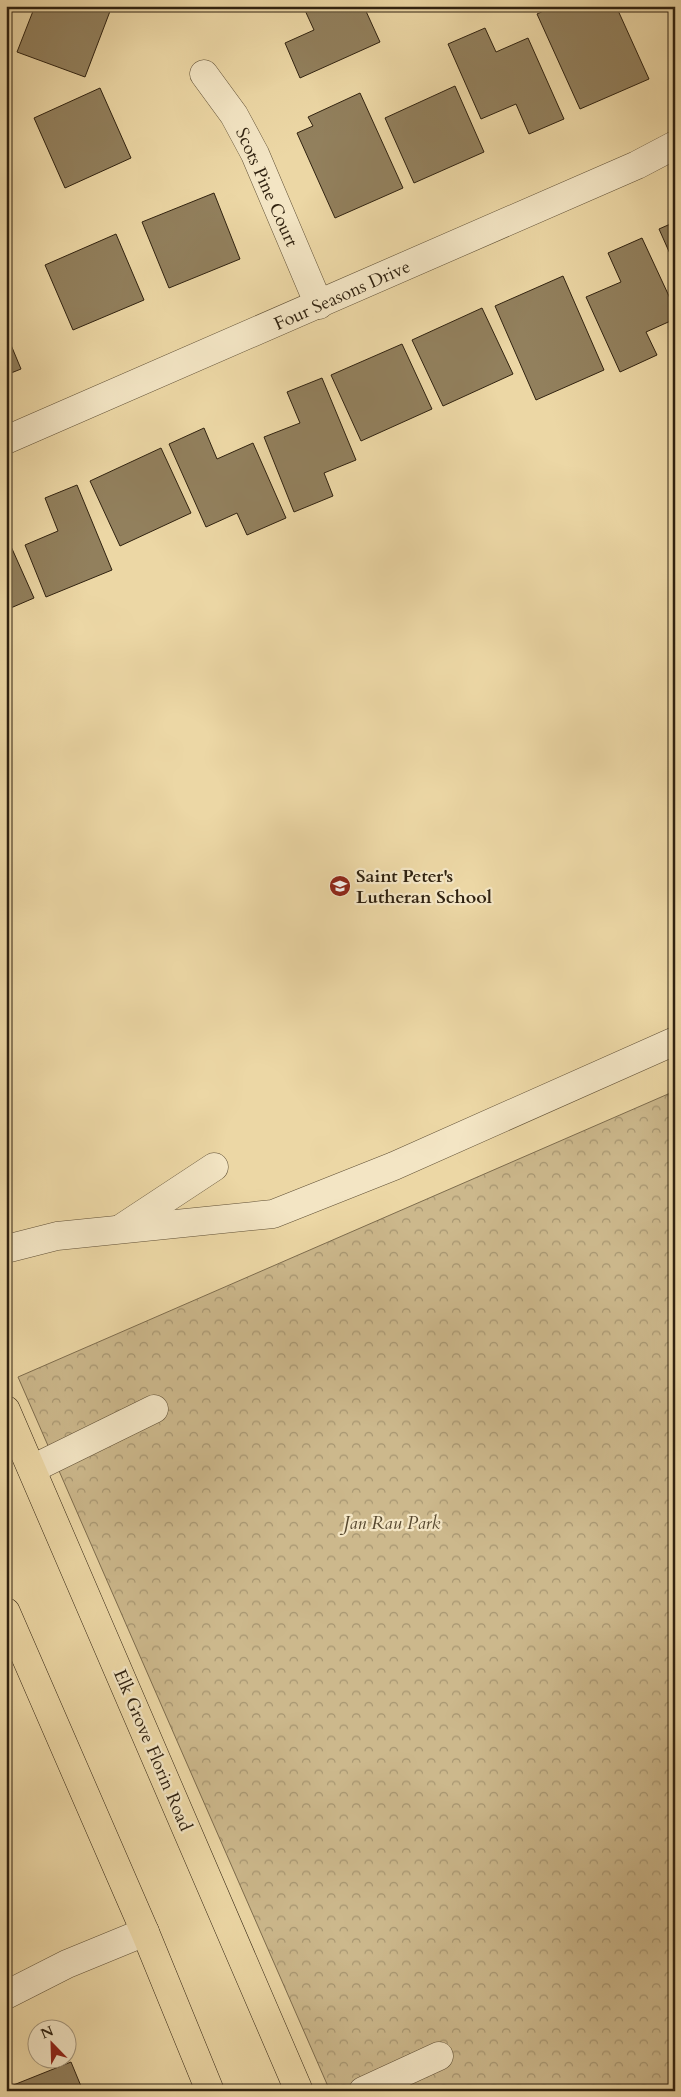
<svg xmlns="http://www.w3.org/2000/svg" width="681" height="2097" font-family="Cardo,serif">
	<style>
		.park { fill: url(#park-crowns); stroke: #7e6d4e }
		.building { fill: #92805d; stroke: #302210 }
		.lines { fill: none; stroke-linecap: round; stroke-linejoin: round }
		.minor-casing { stroke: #5f4f35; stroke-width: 29 }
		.major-casing { stroke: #302210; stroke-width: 29 }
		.minor { stroke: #f3e5c4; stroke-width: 28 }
		.major { stroke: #ecd7a5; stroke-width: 28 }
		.labels { text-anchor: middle; stroke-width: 4.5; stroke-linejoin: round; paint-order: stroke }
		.street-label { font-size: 18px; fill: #302210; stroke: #f3e5c4 }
		.poi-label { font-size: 18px; font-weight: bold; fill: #302210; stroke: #f3e5c4; text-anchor: start }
		.park-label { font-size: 18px; font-style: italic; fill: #57482f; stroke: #f3e5c4 }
	</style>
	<defs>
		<pattern id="park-crowns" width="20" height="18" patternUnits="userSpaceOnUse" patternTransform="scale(1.25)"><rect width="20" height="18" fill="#ccb88c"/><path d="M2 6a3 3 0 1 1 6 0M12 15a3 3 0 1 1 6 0" fill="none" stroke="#a69571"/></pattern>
	</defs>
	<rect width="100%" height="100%" fill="#ecd7a5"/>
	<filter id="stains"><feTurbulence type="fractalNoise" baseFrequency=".004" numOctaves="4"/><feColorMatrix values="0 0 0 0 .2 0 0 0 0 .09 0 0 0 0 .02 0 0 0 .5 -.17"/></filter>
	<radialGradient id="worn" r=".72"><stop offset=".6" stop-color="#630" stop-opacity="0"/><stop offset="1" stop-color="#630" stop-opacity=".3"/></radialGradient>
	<path class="park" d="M675,1091V2091H330L18,1377Z"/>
	<g class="building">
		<path d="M35,6H112L85,77L17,52Z"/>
		<path d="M303,6H372L365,9L380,42L300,78L285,43L314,30Z"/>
		<path d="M554,6H616L649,79L580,109L537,14Z"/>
		<path d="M485,28L496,52L528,38L564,119L529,134L516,104L481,119L448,44Z"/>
		<path d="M455,86L484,152L414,183L385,118Z"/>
		<path d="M100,88L131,158L65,188L34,118Z"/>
		<path d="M360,93L403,188L335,218L297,133L313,126L308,117Z"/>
		<path d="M214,193L240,259L169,288L142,222Z"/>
		<path d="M675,222V265L659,229Z"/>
		<path d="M116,234L144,300L73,330L45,265Z"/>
		<path d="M642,238L675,309V319L646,332L657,355L620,372L586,297L621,282L608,253Z"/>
		<path d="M563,276L604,370L536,400L495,306Z"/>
		<path d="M482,308L513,374L443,406L412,340Z"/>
		<path d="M6,333L21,369L6,375Z"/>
		<path d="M402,344L432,409L361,441L331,375Z"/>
		<path d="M322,378L356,460L324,473L333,496L294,512L264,437L300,423L287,392Z"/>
		<path d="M204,428L217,459L253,443L286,518L247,535L237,513L206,527L169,444Z"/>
		<path d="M161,448L191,513L120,546L90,481Z"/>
		<path d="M77,485L112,570L46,597L25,545L58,531L45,498Z"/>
		<path d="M9,542L34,598L6,610V543Z"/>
		<path d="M71,2062L83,2091H7L6,2088Z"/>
	</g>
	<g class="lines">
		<g class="minor-casing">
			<g id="minor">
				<path d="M204,74L234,115L255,154L319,305"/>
				<path d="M6,440L637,165L675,145"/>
				<path d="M120,1229L214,1167"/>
				<path d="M6,1249L57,1236L273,1214L394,1166L675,1041"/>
				<path d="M32,1469L154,1409"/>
				<path d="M6,1995L67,1964L145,1932"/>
				<path d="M363,2091L439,2056"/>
			</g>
		</g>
		<g class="major-casing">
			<g id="major">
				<path d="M6,1410L299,2091"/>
				<path d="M6,1612L145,1932L210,2091"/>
			</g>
		</g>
		<use href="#minor" class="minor"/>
		<use href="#major" class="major"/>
	</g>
	<defs>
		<g id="school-disc" transform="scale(1.125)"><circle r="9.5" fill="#8f2418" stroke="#f3e5c4"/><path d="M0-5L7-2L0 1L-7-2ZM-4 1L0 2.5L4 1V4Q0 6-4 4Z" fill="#fff"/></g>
	</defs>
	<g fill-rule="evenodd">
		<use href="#school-disc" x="340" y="886"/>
	</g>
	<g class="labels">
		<g class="street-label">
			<text transform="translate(267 187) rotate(66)" y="6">Scots Pine Court</text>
			<text transform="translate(342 295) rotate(-24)" y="6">Four Seasons Drive</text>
			<text transform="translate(153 1750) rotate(67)" y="6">Elk Grove Florin Road</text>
		</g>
		<g class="poi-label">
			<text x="356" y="882">Saint Peter's<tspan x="356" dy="21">Lutheran School</tspan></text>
		</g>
		<g class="park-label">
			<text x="392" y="1529">Jan Rau Park</text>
		</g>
	</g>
	<rect width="681" height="2097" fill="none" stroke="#ecd7a5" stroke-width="25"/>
	<rect x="8" y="8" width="666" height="2082" fill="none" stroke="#302210" stroke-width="2.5"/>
	<rect x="12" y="12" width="656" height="2072" fill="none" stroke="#302210"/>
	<g transform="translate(52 2044) rotate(337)"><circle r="24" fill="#f3e5c4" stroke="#a5977c"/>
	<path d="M0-4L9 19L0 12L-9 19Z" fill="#8f2418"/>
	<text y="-8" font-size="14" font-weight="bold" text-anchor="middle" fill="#302210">N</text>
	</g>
	<rect width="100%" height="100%" filter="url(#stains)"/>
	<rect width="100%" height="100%" fill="url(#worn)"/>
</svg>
